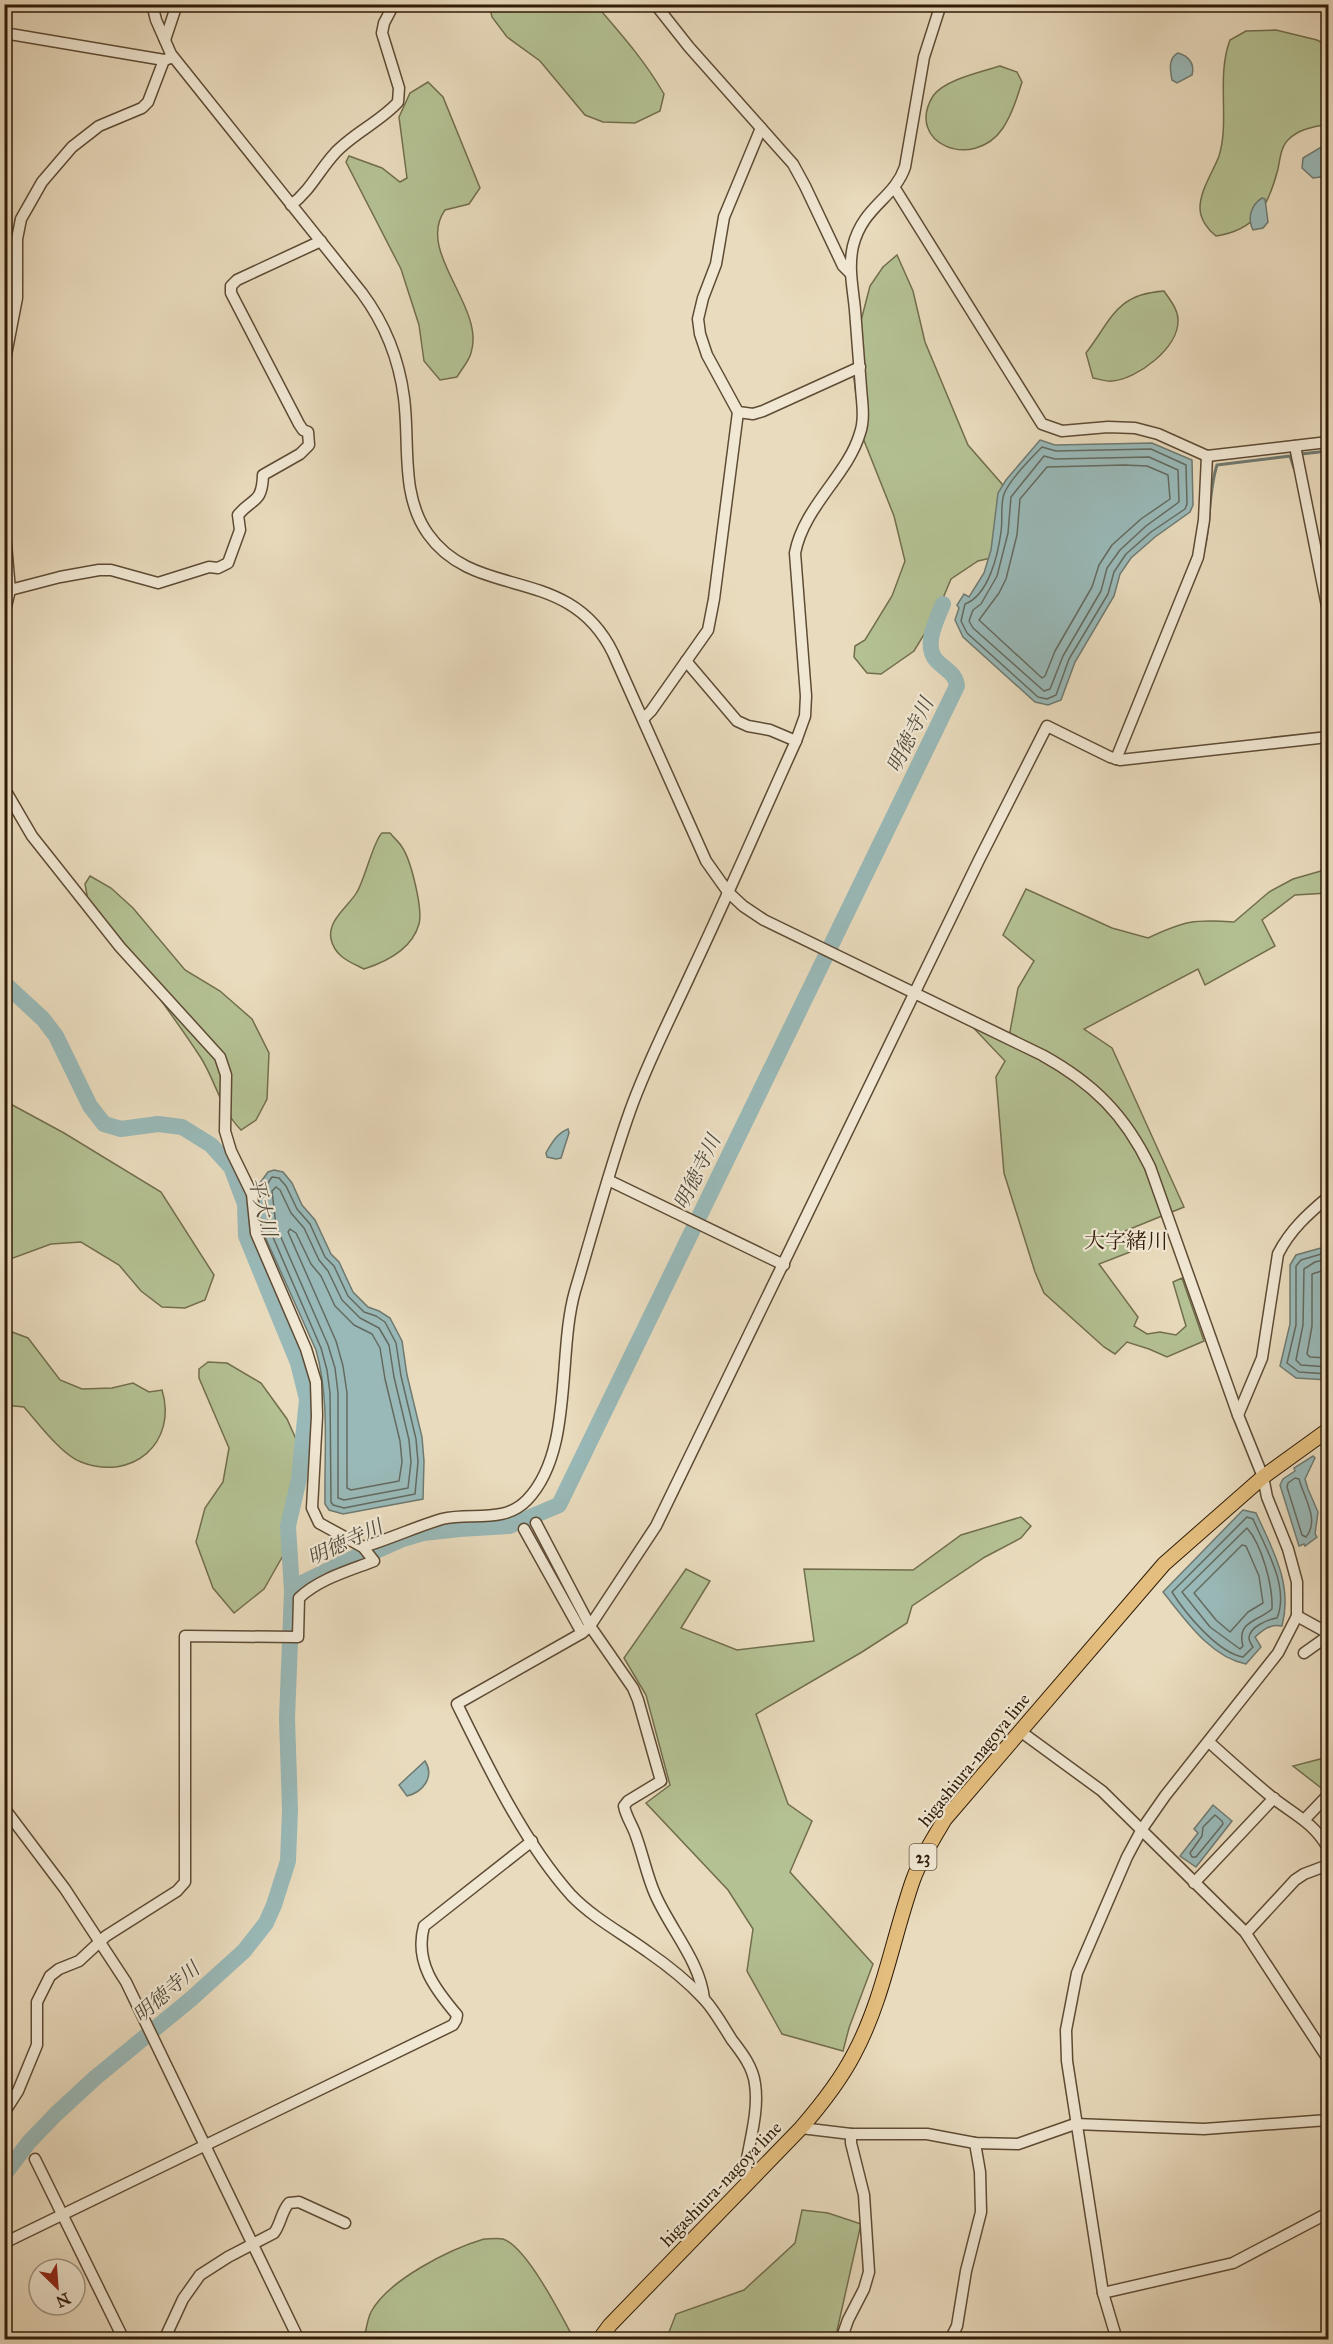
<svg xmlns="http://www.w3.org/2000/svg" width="1333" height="2344" font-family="'IM FELL Great Primer','Noto Serif JP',serif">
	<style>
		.green { fill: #b4c193; stroke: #726e4d; stroke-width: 1.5 }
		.water { fill: #99b9b8; stroke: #6f7a71; stroke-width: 1.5 }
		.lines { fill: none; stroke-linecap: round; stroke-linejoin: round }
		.shore { stroke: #646a60; stroke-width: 1.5 }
		.stream { stroke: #6f7a71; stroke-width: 3 }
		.river { stroke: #99b9b8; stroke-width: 16 }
		.minor-casing { stroke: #5e4b34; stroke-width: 13 }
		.major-casing { stroke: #2f1b07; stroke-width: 16 }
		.minor { stroke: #f1e8d4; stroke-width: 10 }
		.major { stroke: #e4be7e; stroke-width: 14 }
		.labels { text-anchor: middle; stroke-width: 4.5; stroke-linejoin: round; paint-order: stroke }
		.shield { fill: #f1e8d4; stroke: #695844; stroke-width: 1.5 }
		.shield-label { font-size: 16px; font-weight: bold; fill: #2f1b07 }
		.street-label { font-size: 18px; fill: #2f1b07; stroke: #f1e8d4 }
		.water-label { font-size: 20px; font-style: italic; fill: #4f4a3c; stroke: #f1e8d4 }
		.quarter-label { font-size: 21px; fill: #2f1b07; stroke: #f1e8d4 }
	</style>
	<rect width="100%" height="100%" fill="#e9dbbd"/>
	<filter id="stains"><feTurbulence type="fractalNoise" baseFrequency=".00333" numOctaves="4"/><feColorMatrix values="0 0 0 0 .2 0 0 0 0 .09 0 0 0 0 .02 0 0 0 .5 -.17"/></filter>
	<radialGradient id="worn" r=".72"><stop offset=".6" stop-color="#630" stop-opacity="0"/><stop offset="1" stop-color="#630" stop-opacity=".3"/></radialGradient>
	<g class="green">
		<path d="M489,5H596C621,34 645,61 664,94L660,111L635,123L603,122L585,115L540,61L507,37L492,17Z"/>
		<path d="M1276,30L1317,40L1328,46V124C1315,127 1300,128 1289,139C1281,146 1280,159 1278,169C1268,207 1256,230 1216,236C1208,230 1200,219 1200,208C1200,190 1213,172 1219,156C1230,121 1216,77 1230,40L1246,31Z"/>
		<path d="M1000,66L1017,72L1022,82C1017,98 1012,114 1003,128C973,172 904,143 933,96C944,80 981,72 1000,66Z"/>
		<path d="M428,82L443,97L480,188L469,204L445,210C415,252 486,307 471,353C469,361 461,370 457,377L440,380L424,361L419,325L401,269L346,162L349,156L382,168L400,182L407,178L399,117L410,93Z"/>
		<path d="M897,255L913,291L925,342L968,445L1002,484L1017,516L1013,553L978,561L951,579L936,615L914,651L881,674L867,673L854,657L855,646L865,640L892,596L905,561L894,516L861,433L854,379L857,336L870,286L883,267Z"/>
		<path d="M1164,291C1170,300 1178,309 1178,320C1179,348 1137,379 1112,381C1107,382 1099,379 1093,378L1086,353C1112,319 1116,294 1164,291Z"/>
		<path d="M382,833H390C394,838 399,842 402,847C411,860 423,909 419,924C412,949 386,962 364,969C350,962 335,957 331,939C327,920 349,906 357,892C365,879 374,839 382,833Z"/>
		<path d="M1328,869V893L1295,895L1262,920L1275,946L1205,985L1198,969L1084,1029L1112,1048L1184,1207L1125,1231L1130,1252L1099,1264L1138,1317L1134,1326L1147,1334L1160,1332L1176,1335L1186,1326L1173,1282L1182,1278L1204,1341L1167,1357L1149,1349L1127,1342L1115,1354L1104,1347L1044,1293L1035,1272L1004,1173L996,1077L1005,1061L967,1021L1009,1037L1018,988L1034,961L1003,935L1026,889L1112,928L1148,938C1184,921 1194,919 1234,922L1269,892L1293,879Z"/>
		<path d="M90,876L111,888L133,908L185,970L220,991L252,1019L269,1053L267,1099L256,1120L241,1130C221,1110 216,1082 201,1058C166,1004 125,953 88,901L85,884Z"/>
		<path d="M5,1101L64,1133L161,1192L214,1275L205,1300L185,1308L162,1307L141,1291L119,1265L81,1242L51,1244L5,1261Z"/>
		<path d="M4,1329L28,1338L60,1380L82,1389L112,1388L133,1383L149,1392L162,1390C178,1443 132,1482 81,1462C62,1455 38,1423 24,1407L5,1405Z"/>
		<path d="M208,1362L227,1363L261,1383L287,1419L300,1448L301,1495L289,1545L264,1589L234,1613L213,1588L196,1542L205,1508L223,1482L229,1448L199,1378V1369Z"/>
		<path d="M1021,1517L1031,1526L1021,1538L985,1557L912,1606L907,1623L862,1652L756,1714L788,1804L812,1821L790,1872L873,1964L849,2028L843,2051L782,2034L747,1971L753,1929L728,1890L646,1803L670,1785L646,1695L624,1658L686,1569L710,1581L681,1628L737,1650L814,1641L804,1569L913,1570L961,1535Z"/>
		<path d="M1328,1757V1790L1325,1791L1293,1766Z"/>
		<path d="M802,2210L828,2213L861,2224L836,2335L837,2339L666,2340L676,2314L744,2290L795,2243Z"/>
		<path d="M484,2239C489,2239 498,2238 503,2239C527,2247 562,2317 574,2339H364C366,2331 367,2320 371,2312C388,2280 450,2249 484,2239Z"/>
	</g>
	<g class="water">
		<path d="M1178,53C1189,56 1195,64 1192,75L1177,83L1172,80C1170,70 1168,58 1178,53Z"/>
		<path d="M1328,143V176L1313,178L1302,168L1303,158Z"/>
		<path d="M1262,198L1265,199L1268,222L1263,228L1253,230C1247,218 1251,205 1262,198Z"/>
		<path d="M1040,440L1055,445L1152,443L1192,460L1193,505L1190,512L1155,537L1131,558L1120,574L1114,596L1075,662L1061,700L1048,705L1035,702L963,637L955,620L959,608L957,605L964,594L969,597L984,573L991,550L998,493L1006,480Z"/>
		<path d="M568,1129L569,1133L561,1158L556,1159L547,1157L546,1153C551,1144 557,1133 568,1129Z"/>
		<path d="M274,1170L283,1172L292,1183L302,1205L315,1220L331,1254L339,1262L353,1292L368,1307L379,1311L390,1318L402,1341L407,1375L422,1437L424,1461L423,1499L343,1514L329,1510L325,1504C324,1453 330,1400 316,1350L262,1230L257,1187L268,1172Z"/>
		<path d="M1328,1246V1380L1296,1378L1280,1366L1290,1324V1265L1296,1255Z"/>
		<path d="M1313,1456L1315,1458L1305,1479L1308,1489L1318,1512L1315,1534L1317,1537L1305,1546L1304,1544L1299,1546L1280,1485L1283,1479L1295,1471L1294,1468Z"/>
		<path d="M1243,1510L1256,1513C1273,1550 1293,1585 1282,1626C1270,1624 1264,1629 1255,1637L1261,1647L1246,1664C1210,1657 1185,1619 1163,1592Z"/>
		<path d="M425,1761C435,1777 423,1792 407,1796L399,1785Z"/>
		<path d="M1213,1805L1232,1821L1196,1867L1180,1856L1198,1833L1194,1829Z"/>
	</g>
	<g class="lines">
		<g class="shore">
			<path d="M1042,447L1056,451L1151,449L1186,465L1187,504L1185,509L1151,532L1126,554L1114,572L1108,594L1069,659L1056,695L1047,699L1038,697L967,633L961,621L965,604C989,595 998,554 1001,532C1003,520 1000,506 1004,494C1009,480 1031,458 1042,447Z"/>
			<path d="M1044,456L1055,459L1149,457L1178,470L1179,502L1146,526L1120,550L1107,568L1101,591L1063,656L1050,689L1044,691L973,628L969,621L973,610L981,604L997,576L1008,533L1011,497Z"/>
			<path d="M1124,465L1147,466L1168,475L1170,499L1141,519L1112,545L1099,565L1092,587L1055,651L1045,676L1042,678L979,620L999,593L1006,579L1017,535L1020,499L1047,467Z"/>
			<path d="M272,1177L279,1178L286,1186L297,1209L310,1224L325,1257L334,1266L348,1296L364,1312L376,1316L385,1322L396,1343L401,1376L416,1439L418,1462L415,1494L344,1508L333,1505L331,1502L330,1393L327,1370L321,1348L269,1228L264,1189Z"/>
			<path d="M276,1187L280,1190L291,1213L304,1228L319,1260L328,1271L342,1300L360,1318L379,1328L389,1345L394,1377L409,1440L411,1462L408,1488L344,1500L338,1498V1393L335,1368L328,1345L276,1226L272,1191Z"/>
			<path d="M290,1229L296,1233L311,1264L321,1276L335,1306L354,1325L372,1334L380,1348L385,1379L400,1441L402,1462L399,1481L351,1490L347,1488V1393L343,1366L336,1341L288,1232Z"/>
			<path d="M1328,1252L1301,1260L1296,1266V1325L1287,1363L1299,1372L1328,1374"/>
			<path d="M1328,1259L1315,1262L1304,1269L1303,1325L1296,1360L1301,1365L1328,1367"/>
			<path d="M1328,1269L1312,1274V1326L1307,1354L1310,1357L1328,1358"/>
			<path d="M1295,1478L1299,1479C1304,1498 1320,1520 1306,1537L1302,1535L1287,1487L1288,1483Z"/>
			<path d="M1247,1517L1253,1519C1265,1547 1290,1587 1277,1618C1269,1619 1249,1627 1249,1638C1249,1641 1251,1644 1253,1647L1243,1657C1218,1653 1185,1613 1172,1592Z"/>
			<path d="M1247,1528C1262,1545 1273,1586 1272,1609C1259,1621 1236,1621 1243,1646L1240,1649L1210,1627L1182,1592Z"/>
			<path d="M1242,1545L1246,1546L1259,1576L1263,1603L1248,1612L1230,1632L1216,1620L1194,1593Z"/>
			<path d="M1215,1815L1222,1821L1223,1824L1196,1857H1192L1190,1853L1202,1836L1203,1827Z"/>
		</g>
		<g class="stream">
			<path d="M4,9L9,4"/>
			<path d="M1301,454L1328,451"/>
			<path d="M1204,550C1211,522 1208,493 1217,465L1290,456L1294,468"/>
			<path d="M1323,610L1328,638"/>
		</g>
		<g class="river">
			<path d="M4,983L43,1019L56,1036L90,1106L104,1124L121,1129L158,1124L182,1127L211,1145L231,1167L245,1204L246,1236L298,1363L307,1399L299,1479L288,1526L292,1591L287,1718L290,1810L288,1861L274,1905L266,1923L244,1951L191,1999L95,2078L56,2114L29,2142L4,2175"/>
			<path d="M292,1591L302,1583L364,1553L376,1551L403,1539L423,1533L460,1529L509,1526L559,1505L957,686C956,673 944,669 936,660C923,645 937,619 943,604"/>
		</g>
		<g class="minor-casing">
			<g id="minor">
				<path d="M152,4L156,20L171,54L362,293C385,324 399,359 404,398C410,443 400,495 428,534C476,602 569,563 613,653L706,861L728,892L743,906L764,920L1042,1055C1093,1083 1125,1115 1150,1167L1238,1415L1263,1477L1267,1497L1288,1549L1297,1582V1616L1278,1653L1165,1796L1142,1829L1127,1857L1077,1973L1066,2030L1067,2061L1103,2293L1117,2340"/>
				<path d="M655,4L689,47L793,164L805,186L843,266L850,273"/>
				<path d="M4,33L164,60L171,58"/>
				<path d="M165,40L177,4"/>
				<path d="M894,187L1042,424L1062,431L1108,427L1135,428L1158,434L1207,456L1328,442"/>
				<path d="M291,205C311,190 319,170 336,152C354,133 381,121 398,102L399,88L382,33L384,23L394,4"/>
				<path d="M4,287L16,290"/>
				<path d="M4,365L17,298V239L21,219L42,182L72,147L99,126L142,108L148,102L164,60"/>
				<path d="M738,412L753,414L763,411L860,367"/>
				<path d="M1295,446L1328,611"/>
				<path d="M4,521L10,590L4,615"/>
				<path d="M10,590L60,577L99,570H111L158,583L209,567L218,568L228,563L240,530L238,515C253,497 262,504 263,475L300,454L309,445L308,432L303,430L299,424L231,293V286L237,280L321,241"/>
				<path d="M686,661L737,721L748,726L770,730L796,741"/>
				<path d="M643,719L651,711L708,630L714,599L738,412L707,355L700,334L698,319L703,298L716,264L724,217L761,128"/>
				<path d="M1116,759L1198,557L1204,520L1207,456"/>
				<path d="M4,788L32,836L120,947L220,1057L226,1075L225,1131L231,1151L252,1194L256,1233L306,1349L316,1382L317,1416L312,1508L319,1523L363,1547L374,1561C348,1571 319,1579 299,1598L298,1637L185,1636V1882L177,1891L106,1936L79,1961L59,1969L50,1976L37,2002V2045L18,2091L4,2113"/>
				<path d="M608,1180L784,1265"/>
				<path d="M1238,1415L1262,1358L1278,1254C1290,1230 1308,1214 1328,1197"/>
				<path d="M536,1523L590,1626L633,1688L638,1700L661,1781L628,1801L624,1806C626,1817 633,1826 636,1836C643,1855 647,1876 655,1894C670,1929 700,1961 704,1999"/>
				<path d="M524,1529L582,1633"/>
				<path d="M363,1547C390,1539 415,1527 442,1519C471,1512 504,1524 527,1500C574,1451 557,1354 575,1291C593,1231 609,1170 630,1111C647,1063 671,1017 692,971C728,895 761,818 796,741L805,716L806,696L795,553C804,506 848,475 860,433C865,419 862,402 861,388C859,362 857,336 855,310C853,288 848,268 853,246C863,206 894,199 905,167L924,57L941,4"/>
				<path d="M1297,1616L1328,1633"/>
				<path d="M1304,1653L1328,1636"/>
				<path d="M1020,1731L1102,1791L1245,1932L1328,2059"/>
				<path d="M1209,1742C1230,1761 1251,1780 1273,1798C1295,1815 1314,1823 1328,1848"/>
				<path d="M4,1808L65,1889L126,1982L299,2340"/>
				<path d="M1305,1819L1328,1795"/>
				<path d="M1194,1883L1274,1798"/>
				<path d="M1246,1933L1295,1880L1304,1874L1328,1865"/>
				<path d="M801,2128L851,2134H927L975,2143L1018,2144L1075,2124L1204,2129L1328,2120"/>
				<path d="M35,2159L124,2340"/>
				<path d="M751,2179L747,2174L746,2165C750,2139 759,2110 755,2084C753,2067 742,2053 732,2040C723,2026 715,2011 704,1999C688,1982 667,1965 648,1952C622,1933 593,1918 571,1895C525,1844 487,1765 457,1704L582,1633L590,1626L656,1526L979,860L1047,726L1110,757L1120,760L1328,737"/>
				<path d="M4,2243L453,2025L456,2020L457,2015C435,1989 414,1962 424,1926L532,1841"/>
				<path d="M1103,2293L1233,2263L1328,2213"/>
				<path d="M164,2340L183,2299L200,2275L228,2257L274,2233C281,2224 281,2212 289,2203L299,2202L345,2223"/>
				<path d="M841,2340L848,2320L864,2289L869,2272L864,2195L851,2143V2134"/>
				<path d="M950,2340L957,2326L966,2271L981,2212L980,2172L975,2143"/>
			</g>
		</g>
		<g class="major-casing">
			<path id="major" d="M599,2340L610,2325L801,2128C821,2105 840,2081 854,2054C883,2000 893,1937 913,1880C921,1858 933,1839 945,1819L1164,1564L1263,1477L1328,1430"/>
		</g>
		<use href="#minor" class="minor"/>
		<use href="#major" class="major"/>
	</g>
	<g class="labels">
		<rect class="shield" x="909.5" y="1844" width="27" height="26" rx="4.5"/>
		<g class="shield-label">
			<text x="923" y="1863">23</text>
		</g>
		<g class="street-label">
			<text transform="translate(974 1760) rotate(-51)" y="6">higashiura-nagoya line</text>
			<text transform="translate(721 2184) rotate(-46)" y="6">higashiura-nagoya line</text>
		</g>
		<g class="water-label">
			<text transform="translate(910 735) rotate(-64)" y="7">明徳寺川</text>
			<text transform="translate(697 1172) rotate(-64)" y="7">明徳寺川</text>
			<text transform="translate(263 1207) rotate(76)" y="7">平大川</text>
			<text transform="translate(345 1542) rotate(-25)" y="7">明徳寺川</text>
			<text transform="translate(166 1992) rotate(-41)" y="7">明徳寺川</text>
		</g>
		<g class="quarter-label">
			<text x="1126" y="1248">大字緒川</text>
		</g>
	</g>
	<rect width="1333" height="2344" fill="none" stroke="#e9dbbd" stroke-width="24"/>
	<rect x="6" y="6" width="1321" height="2332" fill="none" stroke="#2f1b07" stroke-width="3"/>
	<rect x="12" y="12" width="1309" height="2320" fill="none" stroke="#2f1b07" stroke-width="1.5"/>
	<g transform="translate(57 2287) rotate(155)"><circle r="28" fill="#f1e8d4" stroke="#a39682" stroke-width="1.5"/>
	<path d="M0-4.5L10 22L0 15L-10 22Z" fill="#8f2418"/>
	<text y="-9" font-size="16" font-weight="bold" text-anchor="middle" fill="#2f1b07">N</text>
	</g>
	<rect width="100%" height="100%" filter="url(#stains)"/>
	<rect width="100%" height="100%" fill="url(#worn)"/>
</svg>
